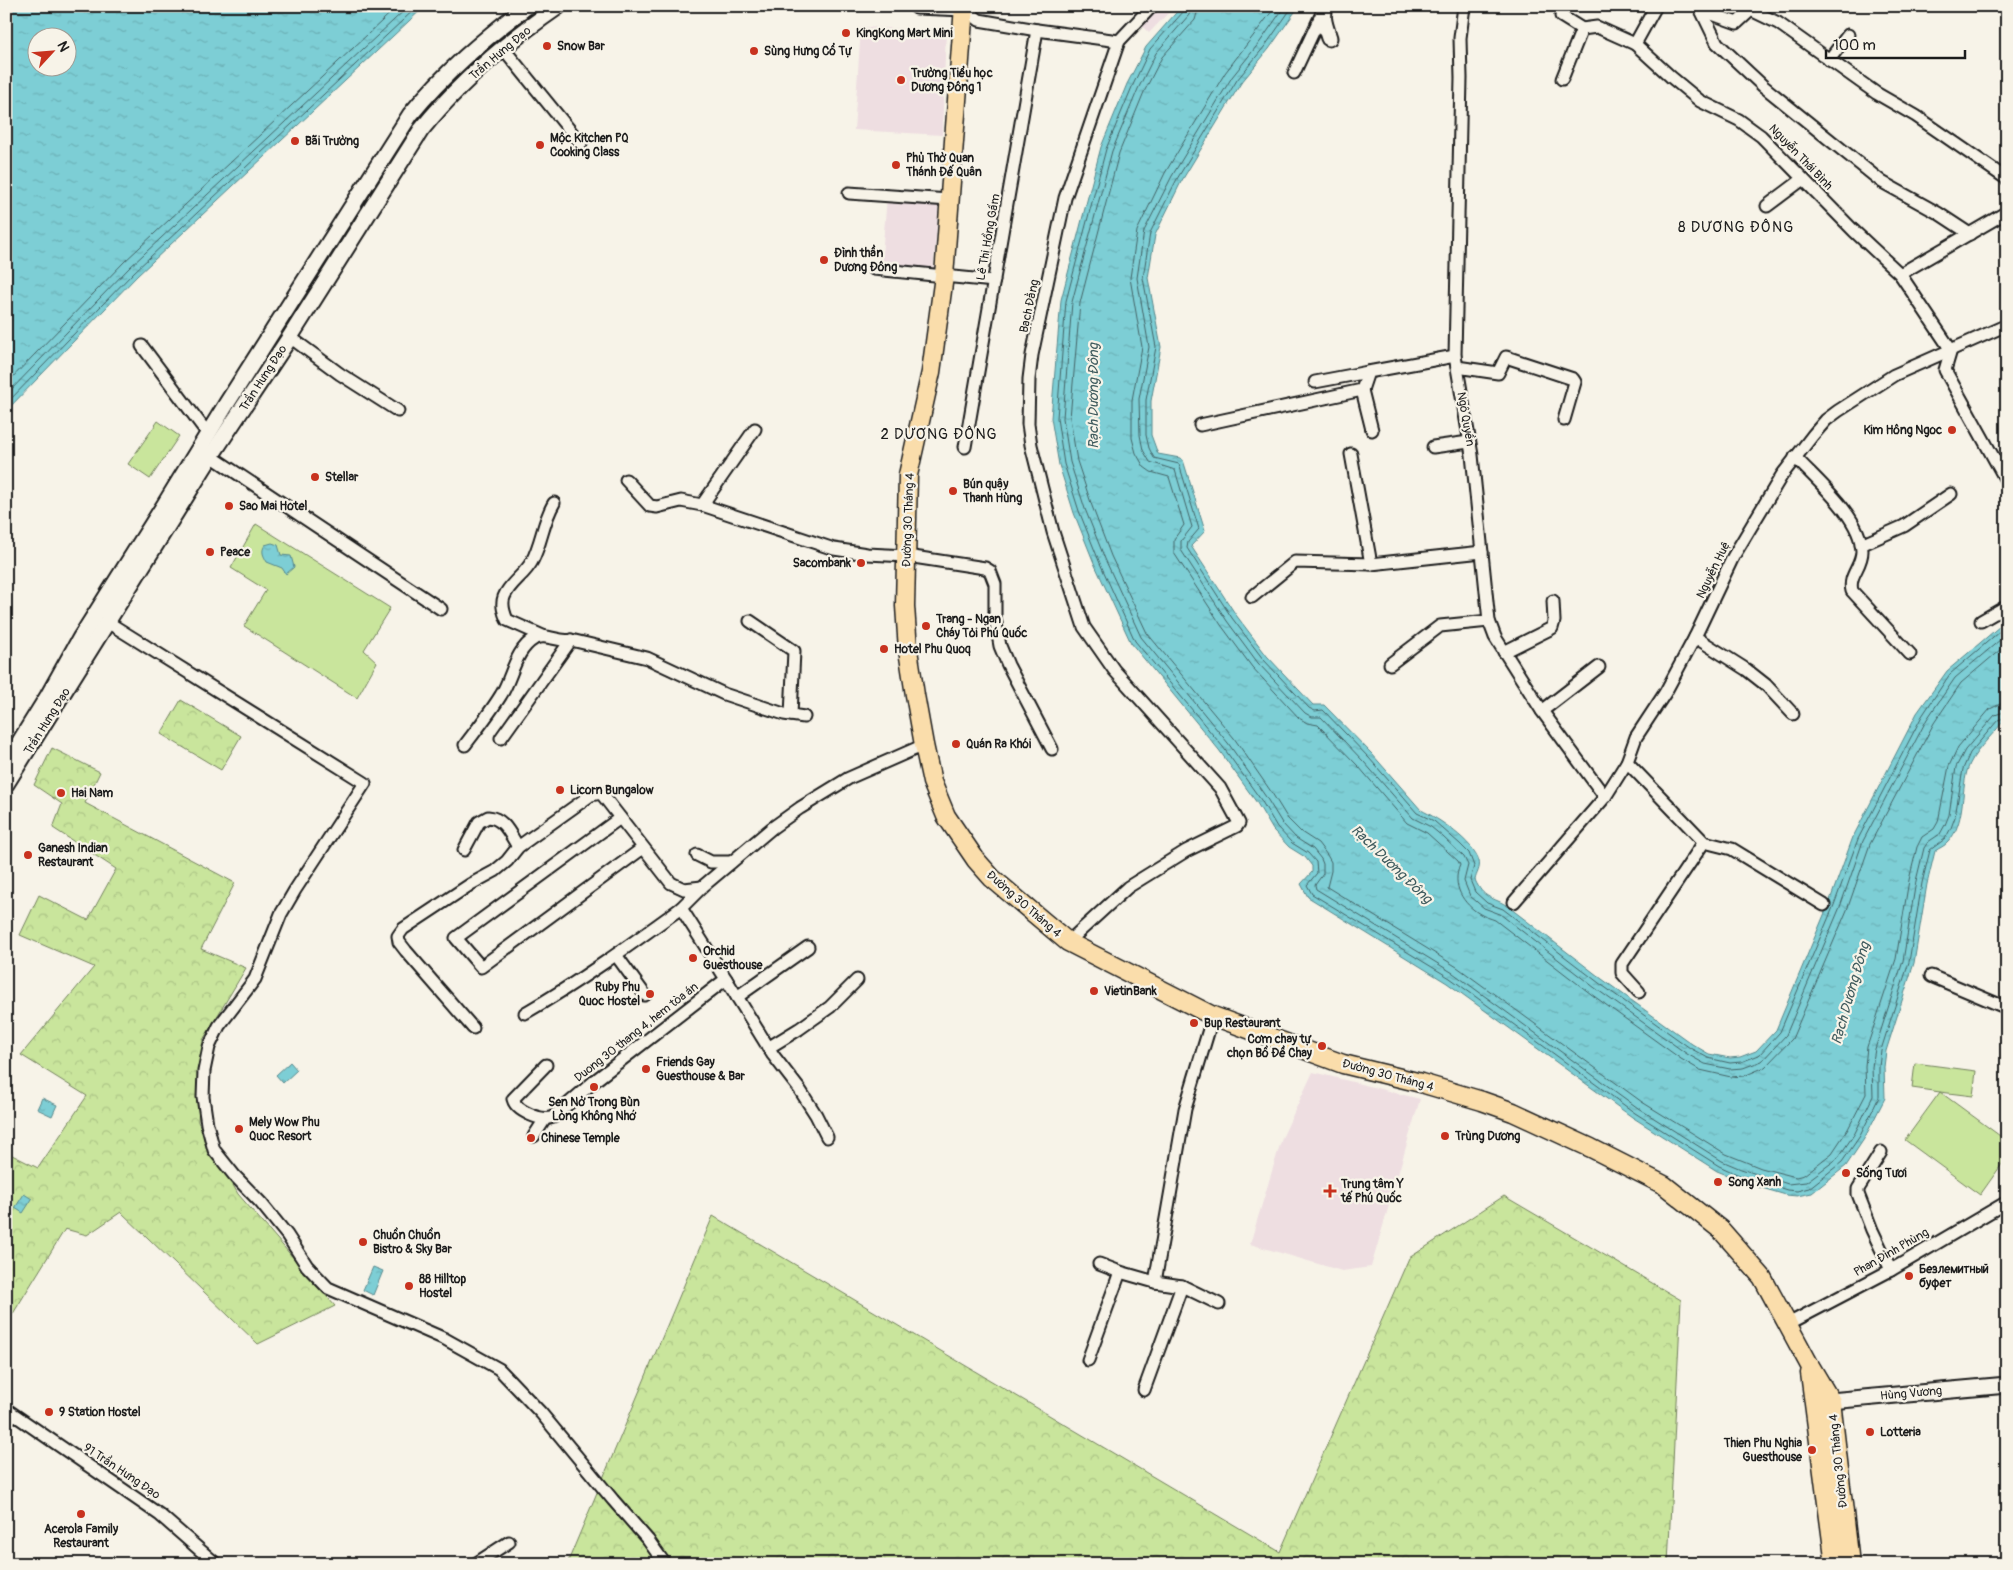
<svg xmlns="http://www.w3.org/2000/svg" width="2013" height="1570" font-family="Pangolin,sans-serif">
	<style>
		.built { fill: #eedee1 }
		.green { fill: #c9e59c; stroke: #72805c }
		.forest { fill: url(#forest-crowns); stroke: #72805c }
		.water { fill: url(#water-ripples); stroke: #56878b; fill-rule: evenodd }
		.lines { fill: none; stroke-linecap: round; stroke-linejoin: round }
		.shore { stroke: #436366; stroke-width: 1 }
		.street-casing { stroke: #1c1c1c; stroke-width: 15 }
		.secondary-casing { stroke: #1c1c1c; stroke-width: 19 }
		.primary-casing { stroke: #1c1c1c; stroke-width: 21 }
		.street { stroke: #f7f3e8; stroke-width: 11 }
		.secondary { stroke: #f7f3e8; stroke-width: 15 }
		.primary { stroke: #faddab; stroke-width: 18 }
		.poi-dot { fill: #c8321e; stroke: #f7f3e8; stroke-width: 2 }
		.labels { text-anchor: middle; stroke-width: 4.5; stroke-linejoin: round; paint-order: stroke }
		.poi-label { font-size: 12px; font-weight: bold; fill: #1c1c1c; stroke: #f7f3e8; text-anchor: start }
		.street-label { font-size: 12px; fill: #1c1c1c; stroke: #f7f3e8 }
		.water-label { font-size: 14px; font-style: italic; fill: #3e5a5d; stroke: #f7f3e8 }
		.quarter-label { font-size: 15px; letter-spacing: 1px; fill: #1c1c1c; stroke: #f7f3e8 }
	</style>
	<defs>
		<pattern id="forest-crowns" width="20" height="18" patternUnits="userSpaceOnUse" patternTransform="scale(1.25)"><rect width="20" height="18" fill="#c9e59c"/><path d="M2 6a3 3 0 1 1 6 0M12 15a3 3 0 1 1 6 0" fill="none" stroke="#acc486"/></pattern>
		<pattern id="water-ripples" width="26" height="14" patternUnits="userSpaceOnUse" patternTransform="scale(1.25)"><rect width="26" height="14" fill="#7dced5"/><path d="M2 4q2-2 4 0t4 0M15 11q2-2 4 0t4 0" fill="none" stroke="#6bb0b6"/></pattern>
	</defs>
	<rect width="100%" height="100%" fill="#f7f3e8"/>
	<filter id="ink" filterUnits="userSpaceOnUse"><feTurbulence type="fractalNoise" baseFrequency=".02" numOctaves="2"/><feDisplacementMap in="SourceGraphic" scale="10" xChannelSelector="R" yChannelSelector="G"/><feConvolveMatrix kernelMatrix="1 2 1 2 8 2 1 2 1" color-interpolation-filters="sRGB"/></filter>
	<g filter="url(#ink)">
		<g class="built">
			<path d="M1161,6H1175L1149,33L1142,26Z"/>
			<path d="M861,27L946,31L942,135L854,130Z"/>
			<path d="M887,197L939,202L933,272L881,267Z"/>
			<path d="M1313,1072L1420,1099L1371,1267L1342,1271L1250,1244L1282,1138Z"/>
		</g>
		<g class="green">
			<path d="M537,6H547L497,44L494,40Z"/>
			<path d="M158,421L179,436L150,479L128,464Z"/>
			<path d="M256,524L390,608L364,650L377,662L357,698L244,626L266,590L231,568Z"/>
			<path d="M1915,1063L1976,1071L1973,1096L1940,1092L2007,1141V1157L1980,1195L1905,1140L1940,1092L1912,1088Z"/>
		</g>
		<g class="forest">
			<path d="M181,700L241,736L221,770L161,734Z"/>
			<path d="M52,748L100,772L85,803L235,883L201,949L246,968L203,1040L198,1122L238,1194L335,1306L258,1344L121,1212L87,1235L65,1229L6,1325V1152L38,1168L87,1096L21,1055L94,967L20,935L39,895L88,920L116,869L53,828L62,804L34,785Z"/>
			<path d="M1504,1196L1681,1300L1668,1564H567L713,1216L1280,1552L1409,1258Z"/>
		</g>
		<g class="water">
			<path d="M6,6H425L137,276L6,411ZM38,38H68V68H38Z"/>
			<path d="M1182,6H1299L1269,49L1241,83L1181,182L1155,235L1148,278L1161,347L1151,401V435L1158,454L1180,458L1183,460L1205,531L1191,546L1236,615L1267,656L1313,705H1324L1372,754L1421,810C1438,818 1474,842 1479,861C1481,868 1476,874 1475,880C1484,899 1490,896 1506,905L1602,979L1692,1044L1709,1054L1730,1058L1740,1057L1756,1051L1776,1030L1829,903L1853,837L1917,713L1947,671L2007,620V721L2002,723C1990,738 1973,752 1967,771C1961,793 1965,824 1948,842C1945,846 1939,848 1935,851L1927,884L1914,963L1886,1051L1884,1067L1885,1098L1864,1139L1846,1166L1812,1193L1797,1196L1786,1195L1755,1186L1717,1171L1632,1117L1447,983L1308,897L1301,884L1312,872V866L1305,857L1289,847L1273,830L1257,803L1219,750L1131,643L1094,563L1074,513L1059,465L1051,418L1061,300L1101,147L1127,84L1146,47Z"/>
			<path d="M272,543L278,545L281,555L291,556L294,567L286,574L282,568L267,562C263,555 261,551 265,545Z"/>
			<path d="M290,1062L297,1070L283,1083L276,1075Z"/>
			<path d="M42,1098L57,1105L52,1116L37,1109Z"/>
			<path d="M24,1194L32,1199L23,1213L15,1208Z"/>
			<path d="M373,1267L383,1271L373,1295L363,1290Z"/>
		</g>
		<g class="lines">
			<g class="shore">
				<path d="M1185,6L1184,11L1150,49L1132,87L1106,149L1066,301L1057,418L1064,464L1079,511L1099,561L1135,641L1223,747L1261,800L1277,827L1292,843L1308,853L1316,862L1317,873L1307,885L1312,894L1450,978L1635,1113L1719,1166L1739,1175L1787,1190L1797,1191L1809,1188L1842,1162L1860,1136L1879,1097V1067L1881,1050L1909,962L1922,883L1930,850L1945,839L1951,828L1955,817L1963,769L1970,753L1998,720L2007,717"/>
				<path d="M1191,6L1189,15L1156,53L1138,89L1112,151L1072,302L1063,418L1070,462L1085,509L1105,559L1141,637L1228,743L1266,797L1282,823L1296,838L1313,849L1321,859L1323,864V874L1315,885L1316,889L1453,973L1638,1108L1722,1161L1741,1169L1788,1184L1806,1182L1838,1158L1855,1133L1873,1096L1872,1067L1875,1049L1903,961L1916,881L1924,848L1928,842L1940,834L1945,825L1949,815L1956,767L1965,750L1995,715L2007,711"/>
				<path d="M1199,6L1195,20L1162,57L1144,92L1119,153L1080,303L1070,418L1077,461L1092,506L1111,556L1147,633L1234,738L1272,793L1288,819L1301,832L1318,843L1327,855L1331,862V871L1327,887L1457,967L1642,1102L1726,1154L1761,1168L1796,1177L1804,1175L1832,1153L1848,1129L1866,1094L1865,1066L1867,1047L1896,959L1909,880L1917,847L1922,837L1934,829L1938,822L1949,766L1958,747L1990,709L2000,704L2007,703"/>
				<path d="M1276,6L1225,73L1165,173L1137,231L1130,278L1142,347L1132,400V438L1136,453L1144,467L1151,472L1169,477L1184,525L1174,539V553L1221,625L1252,667L1299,718L1307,723L1318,725L1359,767L1407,823L1427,833L1458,861L1460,865C1451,885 1463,904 1480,914C1485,917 1490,918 1495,920L1591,994L1681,1059L1700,1070L1731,1077L1744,1076L1765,1067L1792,1039L1847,910L1870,844L1934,723L1961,683L2007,644"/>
				<path d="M1285,6L1260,42L1232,77L1172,176L1144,231L1137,278L1149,347L1139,399L1140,435L1143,450L1150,462L1175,470L1192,527L1181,541V550L1227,621L1258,663L1305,713L1312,717H1321L1364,762L1413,818L1431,827L1443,837L1464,857L1468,865L1464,881L1470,896L1484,908L1500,914L1595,988L1687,1054L1705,1064L1730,1069L1743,1068L1762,1061L1786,1035L1840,907L1863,841L1927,719L1955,678L2007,634"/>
				<path d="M1293,6L1265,46L1237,80L1177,179L1150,233L1143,278L1156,347L1146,400V435L1149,448L1154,458L1179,464L1199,529L1188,542L1187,548L1232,618L1263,659L1309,708L1315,711L1323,710L1369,758L1417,813L1434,821L1460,844L1469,853L1474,866L1470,880L1475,892L1487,903L1503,909L1599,983L1690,1048L1708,1058L1730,1063L1741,1062L1759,1055L1780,1032L1834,905L1858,839L1922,716L1950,674L2007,625"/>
				<path d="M6,384L124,262L398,6"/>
				<path d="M6,395L129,268L409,6"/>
				<path d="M6,404L134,272L418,6"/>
			</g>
			<g class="street-casing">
				<g id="street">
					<path d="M965,6L964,8L979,20L1037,30L1119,41"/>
					<path d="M1464,6L1460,38L1461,78L1455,356L1472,455L1489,621L1495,637L1542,711L1605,797"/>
					<path d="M1656,6L1635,44L1671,77L1700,101L1739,120L1761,136L1854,231L1900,274L1951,350L1945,370L2007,482"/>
					<path d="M1700,8L1717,43L1763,86L1882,182L1938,213L1970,234"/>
					<path d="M1701,10L1737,23L1751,10L1778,23L1876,93L1916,116L2007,179"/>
					<path d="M1561,16L1582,29"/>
					<path d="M503,48L581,144"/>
					<path d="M1829,60L1848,35"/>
					<path d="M1294,73L1323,11"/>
					<path d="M1562,79L1582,29L1597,27L1635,44"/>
					<path d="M849,193L949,200"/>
					<path d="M1767,206L1803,179"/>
					<path d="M874,269L994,281"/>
					<path d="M1900,274L2007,212"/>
					<path d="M290,337L340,374L398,411"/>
					<path d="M142,346L208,434"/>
					<path d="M1457,367L1498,373L1506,357L1573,379L1575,382L1564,420"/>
					<path d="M1315,382L1368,372"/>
					<path d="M1362,390L1372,430"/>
					<path d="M1200,425L1362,390L1368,372L1455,356"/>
					<path d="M755,429L702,505L834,549L867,554L907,556L985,568L990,571L995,584V618L1000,646L1008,665L1052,749"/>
					<path d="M965,447L1037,30"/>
					<path d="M1433,447L1469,442"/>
					<path d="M1351,454L1371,564"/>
					<path d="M211,456L441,609"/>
					<path d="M1795,457C1817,481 1861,517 1862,551C1862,567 1848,575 1852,591L1910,654"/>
					<path d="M626,480L650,506L657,507L681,501L702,505"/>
					<path d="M1861,545L1904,526L1951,494"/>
					<path d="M1252,597L1295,562L1371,564L1482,552"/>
					<path d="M750,621L794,651L791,715"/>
					<path d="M1981,621L2007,606"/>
					<path d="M109,623L365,783L295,890L281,914L255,979L219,1026L209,1047L204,1071L203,1097L207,1124L214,1150L234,1175L261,1203L287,1235L307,1266L328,1288L445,1339L499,1369L541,1413L613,1500L648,1540L665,1564"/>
					<path d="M543,636L507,620C504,613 501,605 504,597C509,583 525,575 532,561C542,542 543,521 554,503"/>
					<path d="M1695,637L1747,670L1766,685L1793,714"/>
					<path d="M1504,652L1552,628L1554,621L1553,601"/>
					<path d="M1390,664L1440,626L1489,621"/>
					<path d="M1542,711L1599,667"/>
					<path d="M501,738L571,640"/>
					<path d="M465,745C477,729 490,713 501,695C512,678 515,650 534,639C546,632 558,643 571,640L647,658L724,694L784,714L804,717"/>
					<path d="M1627,762L1704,842L1622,964V973L1639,992"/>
					<path d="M620,818L456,938L481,967L643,848"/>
					<path d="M1704,842L1732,849L1824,905"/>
					<path d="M464,850L479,822L488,817C504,818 510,834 518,847"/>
					<path d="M697,855L711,862H731"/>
					<path d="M1514,902L1605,797L1627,762L1636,737L1665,693L1695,637L1733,557L1782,475L1813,435L1826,420L1838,411L1894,375L2007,325"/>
					<path d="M1068,942L1128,887L1186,851L1237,826L1239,823L1220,788L1114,670L1084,627L1053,532L1031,445L1028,424L1029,379L1032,355L1065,198L1119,41L1152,6"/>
					<path d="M616,955L645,995"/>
					<path d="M1931,976L2007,1008"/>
					<path d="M726,979L773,1055L800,1090L816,1115L827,1137"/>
					<path d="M737,997L808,947"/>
					<path d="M525,1013C579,982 630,945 681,908"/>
					<path d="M473,1028L406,951L399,942L398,936L403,929L471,884L495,871L507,861L518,847L591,795L601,793L671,883L684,889L702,887"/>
					<path d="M768,1048L799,1029L830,1007L857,980"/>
					<path d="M546,1065L513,1099C516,1111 541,1122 553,1117L597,1079L726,979L681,908L702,887L772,828L800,808L849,778L924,745"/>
					<path d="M534,1136L545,1119"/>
					<path d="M1881,1152L1858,1189V1194L1872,1230L1891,1270"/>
					<path d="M1099,1264L1120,1272"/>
					<path d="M1155,1282L1185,1109L1213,1016"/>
					<path d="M1788,1324L1891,1270L2007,1202"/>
					<path d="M1088,1360L1120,1272L1155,1282L1182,1286L1219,1304"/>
					<path d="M1144,1390L1182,1286"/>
					<path d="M6,1409L160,1515L216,1564"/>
					<path d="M475,1564L509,1542"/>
				</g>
			</g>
			<g class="secondary-casing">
				<g id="secondary">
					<path d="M917,6L964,8"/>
					<path d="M1326,6C1320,16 1326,28 1329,38"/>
					<path d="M6,764L48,696L81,637L165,504L227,403L410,115C444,73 484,39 527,6"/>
					<path d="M6,784L211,456L290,337L421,130C460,82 508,41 559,6"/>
					<path d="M1819,1402L2007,1385"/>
				</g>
			</g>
			<g class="primary-casing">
				<g id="primary">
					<path d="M964,6L944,276L931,372L908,475L905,606L908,650L915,695L924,745L932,782L946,816L976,860L992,878L1068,942L1213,1016L1343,1064L1421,1083L1482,1101L1513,1112L1591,1148L1664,1185L1721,1230L1762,1277L1809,1364L1831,1401L1850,1564"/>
					<path d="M1810,1373L1835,1564"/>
				</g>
			</g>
			<use href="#street" class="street"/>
			<use href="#secondary" class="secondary"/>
			<use href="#primary" class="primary"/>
		</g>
	</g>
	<g class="poi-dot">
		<circle cx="846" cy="33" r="5"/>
		<circle cx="547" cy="46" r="5"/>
		<circle cx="754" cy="51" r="5"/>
		<circle cx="901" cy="80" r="5"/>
		<circle cx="295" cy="141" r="5"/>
		<circle cx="540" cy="145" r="5"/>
		<circle cx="896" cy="165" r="5"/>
		<circle cx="824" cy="260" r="5"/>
		<circle cx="1952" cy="430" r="5"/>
		<circle cx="315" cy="477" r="5"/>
		<circle cx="953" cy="491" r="5"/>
		<circle cx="229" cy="506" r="5"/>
		<circle cx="210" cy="552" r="5"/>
		<circle cx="861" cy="563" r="5"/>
		<circle cx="926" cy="626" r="5"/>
		<circle cx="884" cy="649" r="5"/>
		<circle cx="956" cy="744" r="5"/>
		<circle cx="560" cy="790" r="5"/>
		<circle cx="61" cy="793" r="5"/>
		<circle cx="28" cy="855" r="5"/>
		<circle cx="693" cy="958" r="5"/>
		<circle cx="1094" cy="991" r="5"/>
		<circle cx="650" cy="994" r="5"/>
		<circle cx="1194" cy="1023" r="5"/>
		<circle cx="1322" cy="1046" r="5"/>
		<circle cx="646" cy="1069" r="5"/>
		<circle cx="594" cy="1087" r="5"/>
		<circle cx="239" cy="1129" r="5"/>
		<circle cx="1445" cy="1136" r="5"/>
		<circle cx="531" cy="1138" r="5"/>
		<circle cx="1846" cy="1173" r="5"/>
		<circle cx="1718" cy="1182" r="5"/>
		<path d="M1327.5 1183.5h5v5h5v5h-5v5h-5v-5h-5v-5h5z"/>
		<circle cx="363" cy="1242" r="5"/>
		<circle cx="1909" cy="1276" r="5"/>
		<circle cx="409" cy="1286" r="5"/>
		<circle cx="49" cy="1412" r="5"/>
		<circle cx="1870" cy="1432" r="5"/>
		<circle cx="1812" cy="1450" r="5"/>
		<circle cx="81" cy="1514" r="5"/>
	</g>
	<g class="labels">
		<g class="poi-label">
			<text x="856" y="37">KingKong Mart Mini</text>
			<text x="557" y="50">Snow Bar</text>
			<text x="764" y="55">Sùng Hưng Cổ Tự</text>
			<text x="911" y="77">Trường Tiểu học<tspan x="911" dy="14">Dương Đông 1</tspan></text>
			<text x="550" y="142">Mộc Kitchen PQ<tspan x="550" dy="14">Cooking Class</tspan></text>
			<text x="305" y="145">Bãi Trường</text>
			<text x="906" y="162">Phủ Thờ Quan<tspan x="906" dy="14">Thánh Đế Quân</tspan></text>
			<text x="834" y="257">Đình thần<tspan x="834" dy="14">Dương Đông</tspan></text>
			<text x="1942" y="434" text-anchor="end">Kim Hông Ngoc</text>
			<text x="325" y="481">Stellar</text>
			<text x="963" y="488">Bún quậy<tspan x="963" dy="14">Thanh Hùng</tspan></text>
			<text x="239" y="510">Sao Mai Hotel</text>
			<text x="220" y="556">Peace</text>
			<text x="851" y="567" text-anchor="end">Sacombank</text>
			<text x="936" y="623">Trang - Ngan<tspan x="936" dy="14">Cháy Tỏi Phú Quốc</tspan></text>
			<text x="894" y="653">Hotel Phu Quoq</text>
			<text x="966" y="748">Quán Ra Khói</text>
			<text x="570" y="794">Licorn Bungalow</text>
			<text x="71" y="797">Hai Nam</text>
			<text x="38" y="852">Ganesh Indian<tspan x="38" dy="14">Restaurant</tspan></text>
			<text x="703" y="955">Orchid<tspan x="703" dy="14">Guesthouse</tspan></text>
			<text x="640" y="991" text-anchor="end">Ruby Phu<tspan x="640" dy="14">Quoc Hostel</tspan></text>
			<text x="1104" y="995">VietinBank</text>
			<text x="1204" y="1027">Bup Restaurant</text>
			<text x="1312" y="1043" text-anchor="end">Cơm chay tự<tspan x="1312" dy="14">chọn Bồ Đề Chay</tspan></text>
			<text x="656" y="1066">Friends Gay<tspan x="656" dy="14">Guesthouse &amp; Bar</tspan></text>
			<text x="594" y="1106" text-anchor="middle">Sen Nở Trong Bùn<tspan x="594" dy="14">Lòng Không Nhớ</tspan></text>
			<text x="249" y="1126">Mely Wow Phu<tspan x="249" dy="14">Quoc Resort</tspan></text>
			<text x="1455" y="1140">Trùng Dương</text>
			<text x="541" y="1142">Chinese Temple</text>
			<text x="1856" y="1177">Sống Tươi</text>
			<text x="1728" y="1186">Song Xanh</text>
			<text x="1341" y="1188">Trung tâm Y<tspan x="1341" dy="14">tế Phú Quốc</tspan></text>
			<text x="373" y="1239">Chuồn Chuồn<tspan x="373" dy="14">Bistro &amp; Sky Bar</tspan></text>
			<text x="1919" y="1273">Безлемитный<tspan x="1919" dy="14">буфет</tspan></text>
			<text x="419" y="1283">88 Hilltop<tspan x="419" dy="14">Hostel</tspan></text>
			<text x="59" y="1416">9 Station Hostel</text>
			<text x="1880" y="1436">Lotteria</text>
			<text x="1802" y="1447" text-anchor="end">Thien Phu Nghia<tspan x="1802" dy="14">Guesthouse</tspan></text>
			<text x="81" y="1533" text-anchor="middle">Acerola Family<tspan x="81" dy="14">Restaurant</tspan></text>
		</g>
		<g class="street-label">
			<text transform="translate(500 53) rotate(-40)" y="4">Trần Hưng Đạo</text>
			<text transform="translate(1801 157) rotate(46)" y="4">Nguyễn Thái Bình</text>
			<text transform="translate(988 237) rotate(-80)" y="4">Lê Thị Hồng Gấm</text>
			<text transform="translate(1029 306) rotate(-78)" y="4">Bạch Đằng</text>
			<text transform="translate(263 378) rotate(-57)" y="4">Trần Hưng Đạo</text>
			<text transform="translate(1466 419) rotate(80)" y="4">Ngô Quyền</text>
			<text transform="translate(908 520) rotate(-88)" y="4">Đường 30 Tháng 4</text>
			<text transform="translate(1713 570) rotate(-64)" y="4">Nguyễn Huệ</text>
			<text transform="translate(47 721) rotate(-58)" y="4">Trần Hưng Đạo</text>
			<text transform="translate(1024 904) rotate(41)" y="4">Đường 30 Tháng 4</text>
			<text transform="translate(636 1032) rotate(-38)" y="4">Duong 30 thang 4, hem tòa án</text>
			<text transform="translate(1388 1075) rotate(15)" y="4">Đường 30 Tháng 4</text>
			<text transform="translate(1891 1252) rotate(-30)" y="4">Phan Đình Phùng</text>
			<text transform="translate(1911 1393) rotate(-5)" y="4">Hùng Vương</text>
			<text transform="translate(1838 1461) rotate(-96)" y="4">Đường 30 Tháng 4</text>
			<text transform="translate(122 1471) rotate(34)" y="4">91 Trần Hưng Đạo</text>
		</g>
		<g class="water-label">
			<text transform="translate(1093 396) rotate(-90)" y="5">Rạch Dương Đông</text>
			<text transform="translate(1392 864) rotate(44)" y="5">Rạch Dương Đông</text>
			<text transform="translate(1850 993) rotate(-74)" y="5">Rạch Dương Đông</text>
		</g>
		<g class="quarter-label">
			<text x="1736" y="232">8 DƯƠNG ĐÔNG</text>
			<text x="939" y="439">2 DƯƠNG ĐÔNG</text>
		</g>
	</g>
	<rect width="2013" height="1570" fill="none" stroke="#f7f3e8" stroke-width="25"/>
	<rect x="12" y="12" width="1988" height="1545" fill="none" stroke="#1c1c1c" stroke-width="2" filter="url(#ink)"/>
	<g transform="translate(52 52) rotate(64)"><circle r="24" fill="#f7f3e8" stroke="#9f9d96"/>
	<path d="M0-4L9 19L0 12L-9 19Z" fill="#c8321e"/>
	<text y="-8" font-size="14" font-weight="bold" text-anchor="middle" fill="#1c1c1c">N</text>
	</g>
	<path d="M1826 50v8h139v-8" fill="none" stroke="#1c1c1c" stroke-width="2.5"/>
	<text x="1833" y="50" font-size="15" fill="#1c1c1c" stroke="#f7f3e8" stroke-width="4" paint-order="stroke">100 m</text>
</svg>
